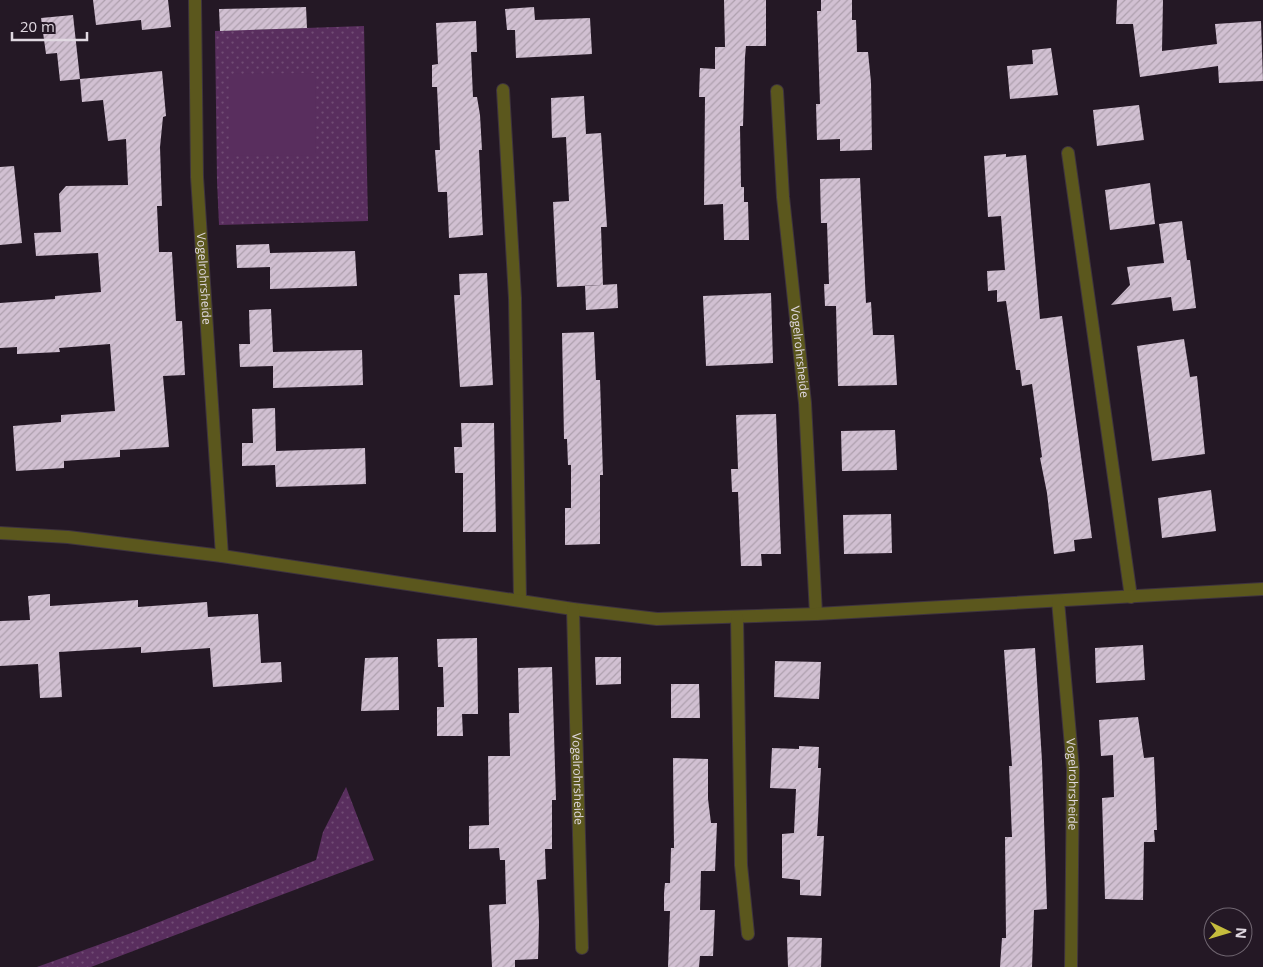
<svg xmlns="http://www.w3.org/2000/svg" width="1263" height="967" font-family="'Open Sans',sans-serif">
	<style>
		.grass { fill: url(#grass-dots) }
		.garden { fill: #592e5e }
		.building { fill: url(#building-hatch) }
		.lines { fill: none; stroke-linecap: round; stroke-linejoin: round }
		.minor-casing { stroke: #3e333f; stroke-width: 14 }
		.minor { stroke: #5b571d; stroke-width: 12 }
		.labels { text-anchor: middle; stroke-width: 5; stroke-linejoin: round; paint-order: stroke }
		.street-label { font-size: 12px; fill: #e0d8e1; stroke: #241825 }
	</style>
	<defs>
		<pattern id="grass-dots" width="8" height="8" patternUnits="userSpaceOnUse" patternTransform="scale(1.25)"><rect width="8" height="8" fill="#592e5e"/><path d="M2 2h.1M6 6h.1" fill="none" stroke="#714c75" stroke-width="1.8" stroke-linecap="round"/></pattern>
		<pattern id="building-hatch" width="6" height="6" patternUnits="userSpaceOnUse" patternTransform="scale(1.25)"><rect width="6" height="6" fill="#d1c0d2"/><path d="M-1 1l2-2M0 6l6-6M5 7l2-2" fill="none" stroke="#aea0ae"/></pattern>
	</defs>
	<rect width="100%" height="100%" fill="#241825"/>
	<g class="grass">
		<path d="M364,26L368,221L219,225L217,181L215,31Z"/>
		<path d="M346,787L374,860L91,967H37L134,932L316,860L323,832Z"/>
	</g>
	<path class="garden" d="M315,73L316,155L230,156L229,74Z"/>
	<g class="building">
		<path d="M93,0H168L171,27L142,30L141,20L96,25Z"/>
		<path d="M724,0H766V46H746L745,57L743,126H740L741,187H744V202H748L749,240H724L723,204L704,205L705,97H699L700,68L715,69V47H725Z"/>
		<path d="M821,0H852V20H856L857,52H868L871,82L872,150L840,151V139L817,140L816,104H820L817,11H821Z"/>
		<path d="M1117,0H1163L1162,51L1217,44L1215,24L1261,21L1263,81L1219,83L1218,66L1140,77L1133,24H1116Z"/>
		<path d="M306,7L307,28L220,31L219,9Z"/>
		<path d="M534,7L535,20L590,18L592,54L516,58L515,30H507L505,9Z"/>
		<path d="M73,15L80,79L60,81L57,53L46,54L41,18Z"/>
		<path d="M476,21L477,52H471L473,97H477L480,115L482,150H479L483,235L449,238L447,192H438L435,150H440L437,87H432V65L438,64L436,23Z"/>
		<path d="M1051,48L1058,95L1010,99L1007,66L1033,64L1032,50Z"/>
		<path d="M162,71L166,116L163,117L160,147L162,206H157L159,252H172L176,321H182L185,375L163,376L169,447L120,450V457L64,461V468L16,471L13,426L61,422V415L115,411L110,344L59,348L60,352L17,354V347L0,348V303L55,299V296L101,292L98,253L36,256L34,233L61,232L59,194L66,186L128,185L126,139L108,141L103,100L82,102L80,79Z"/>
		<path d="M584,96L586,134L601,133L607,227H601L603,285L557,287L553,202L569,201L566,137L552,138L551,98Z"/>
		<path d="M1139,105L1144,140L1097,146L1093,110Z"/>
		<path d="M1006,154V157L1026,155L1040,319L1062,316L1092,538L1074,540L1075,551L1054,554L1047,493L1040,458L1042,457L1032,384L1022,386L1020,370H1016L1006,301L997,302V290L988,291L987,271L1005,270L1001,216L988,217L984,156Z"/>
		<path d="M14,166L22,243L0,245V167Z"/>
		<path d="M860,178L866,303L871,302L873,335H894L897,385L838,386L836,306H825L824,284H829L827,223H821L820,179Z"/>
		<path d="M1150,183L1155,224L1110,230L1105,190Z"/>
		<path d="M1182,221L1187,260H1190L1196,308L1173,311L1171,297L1111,305L1130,285L1127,267L1164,263L1159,224Z"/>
		<path d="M269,244L270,253L355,251L357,286L270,289V267L237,268L236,245Z"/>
		<path d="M487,273L493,385L460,387L454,295H460L459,274Z"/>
		<path d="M617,284L618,308L586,310L585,286Z"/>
		<path d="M771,293L773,363L706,366L703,296Z"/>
		<path d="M271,309L273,352L362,350L363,385L273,388V366L240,367L239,344H250L249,310Z"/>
		<path d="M594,332L596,380H600L603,475H600V544L565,545V508H571V465H568L567,439H564L562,333Z"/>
		<path d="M1184,339L1190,377L1197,376L1205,454L1152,461L1137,346Z"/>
		<path d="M275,408L276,451L365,448L366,484L276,487L275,465L242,466V443H253L252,409Z"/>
		<path d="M776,414L781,554H761L762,566H741L738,492H732L731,469H738L736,415Z"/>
		<path d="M461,423H494L496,532H463V473H455L454,447H462Z"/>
		<path d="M895,430L897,470L842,471L841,431Z"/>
		<path d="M1211,490L1216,531L1162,538L1158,498Z"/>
		<path d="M891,514L892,553L844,554L843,515Z"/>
		<path d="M50,594V606L138,600V607L207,602L208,617L258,614L261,663L281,662L282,682L213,687L210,648L141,653V647L59,652L62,697L40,698L38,664L0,666V621L30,620L28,596Z"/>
		<path d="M477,638L478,714H462L463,736H437V707H444L443,667H438L437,639Z"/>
		<path d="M1143,645L1145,680L1096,683L1095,648Z"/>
		<path d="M1035,648L1042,761L1047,909L1034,910L1032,967H1000L1002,938H1006L1005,837H1012L1009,766H1012L1004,650Z"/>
		<path d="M398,657L399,710L361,711L365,658Z"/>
		<path d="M595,657H621V684L596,685Z"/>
		<path d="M775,661L821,662L819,699L774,697Z"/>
		<path d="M552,667L556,800H552V849H545L546,879L537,880L539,923L538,959L515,960V967H492L489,905L506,904L505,860H500L499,848L469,849V826L489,825L488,756H510L509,713H519L518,668Z"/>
		<path d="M671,684H699L700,718H671Z"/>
		<path d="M1138,717L1144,758L1154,757L1157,830H1154L1155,842H1144L1143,900L1105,899L1102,798L1114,797L1113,755L1101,756L1099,720Z"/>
		<path d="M799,746L819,747L818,768H821L817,836H824L821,896L800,895V880L782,878V834L794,833L796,789L770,788L772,748L799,749Z"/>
		<path d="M673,758L708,759V799L711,823H717L715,871H701L700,910H715L713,956H700L699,967H668L670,911H664V894L665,883H670L671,848H674Z"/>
		<path d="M787,937L822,938L821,967H788Z"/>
	</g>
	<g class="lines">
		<g class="minor-casing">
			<g id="minor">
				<path id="s1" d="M195,0L197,177L222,556"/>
				<path d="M503,90L515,298L520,600"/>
				<path id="s2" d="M777,91L783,197L805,403L816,614"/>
				<path d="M1068,153L1131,597"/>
				<path d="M0,533L68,537L222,556L573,609L657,619L816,614L1263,589"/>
				<path id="s3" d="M1058,601L1073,769L1071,967"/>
				<path id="s4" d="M573,609L582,948"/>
				<path d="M737,617L741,865L748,934"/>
			</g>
		</g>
		<use href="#minor" class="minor"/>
	</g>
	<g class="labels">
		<g class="street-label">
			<text dy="4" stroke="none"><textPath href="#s1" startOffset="279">Vogelrohrsheide</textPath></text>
			<text dy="4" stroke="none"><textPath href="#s2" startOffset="262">Vogelrohrsheide</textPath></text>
			<text dy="4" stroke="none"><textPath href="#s4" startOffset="170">Vogelrohrsheide</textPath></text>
			<text dy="4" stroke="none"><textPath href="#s3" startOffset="184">Vogelrohrsheide</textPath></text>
		</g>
	</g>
	<g transform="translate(1228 932) rotate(95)"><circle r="24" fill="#241825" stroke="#6f6570"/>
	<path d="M0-4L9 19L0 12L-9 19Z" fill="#c5bc3d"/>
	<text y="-8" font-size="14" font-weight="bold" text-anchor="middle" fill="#e0d8e1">N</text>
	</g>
	<path d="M12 32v8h75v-8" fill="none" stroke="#e0d8e1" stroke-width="2.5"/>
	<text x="20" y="32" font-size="15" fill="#e0d8e1" stroke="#241825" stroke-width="4" paint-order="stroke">20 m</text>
</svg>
